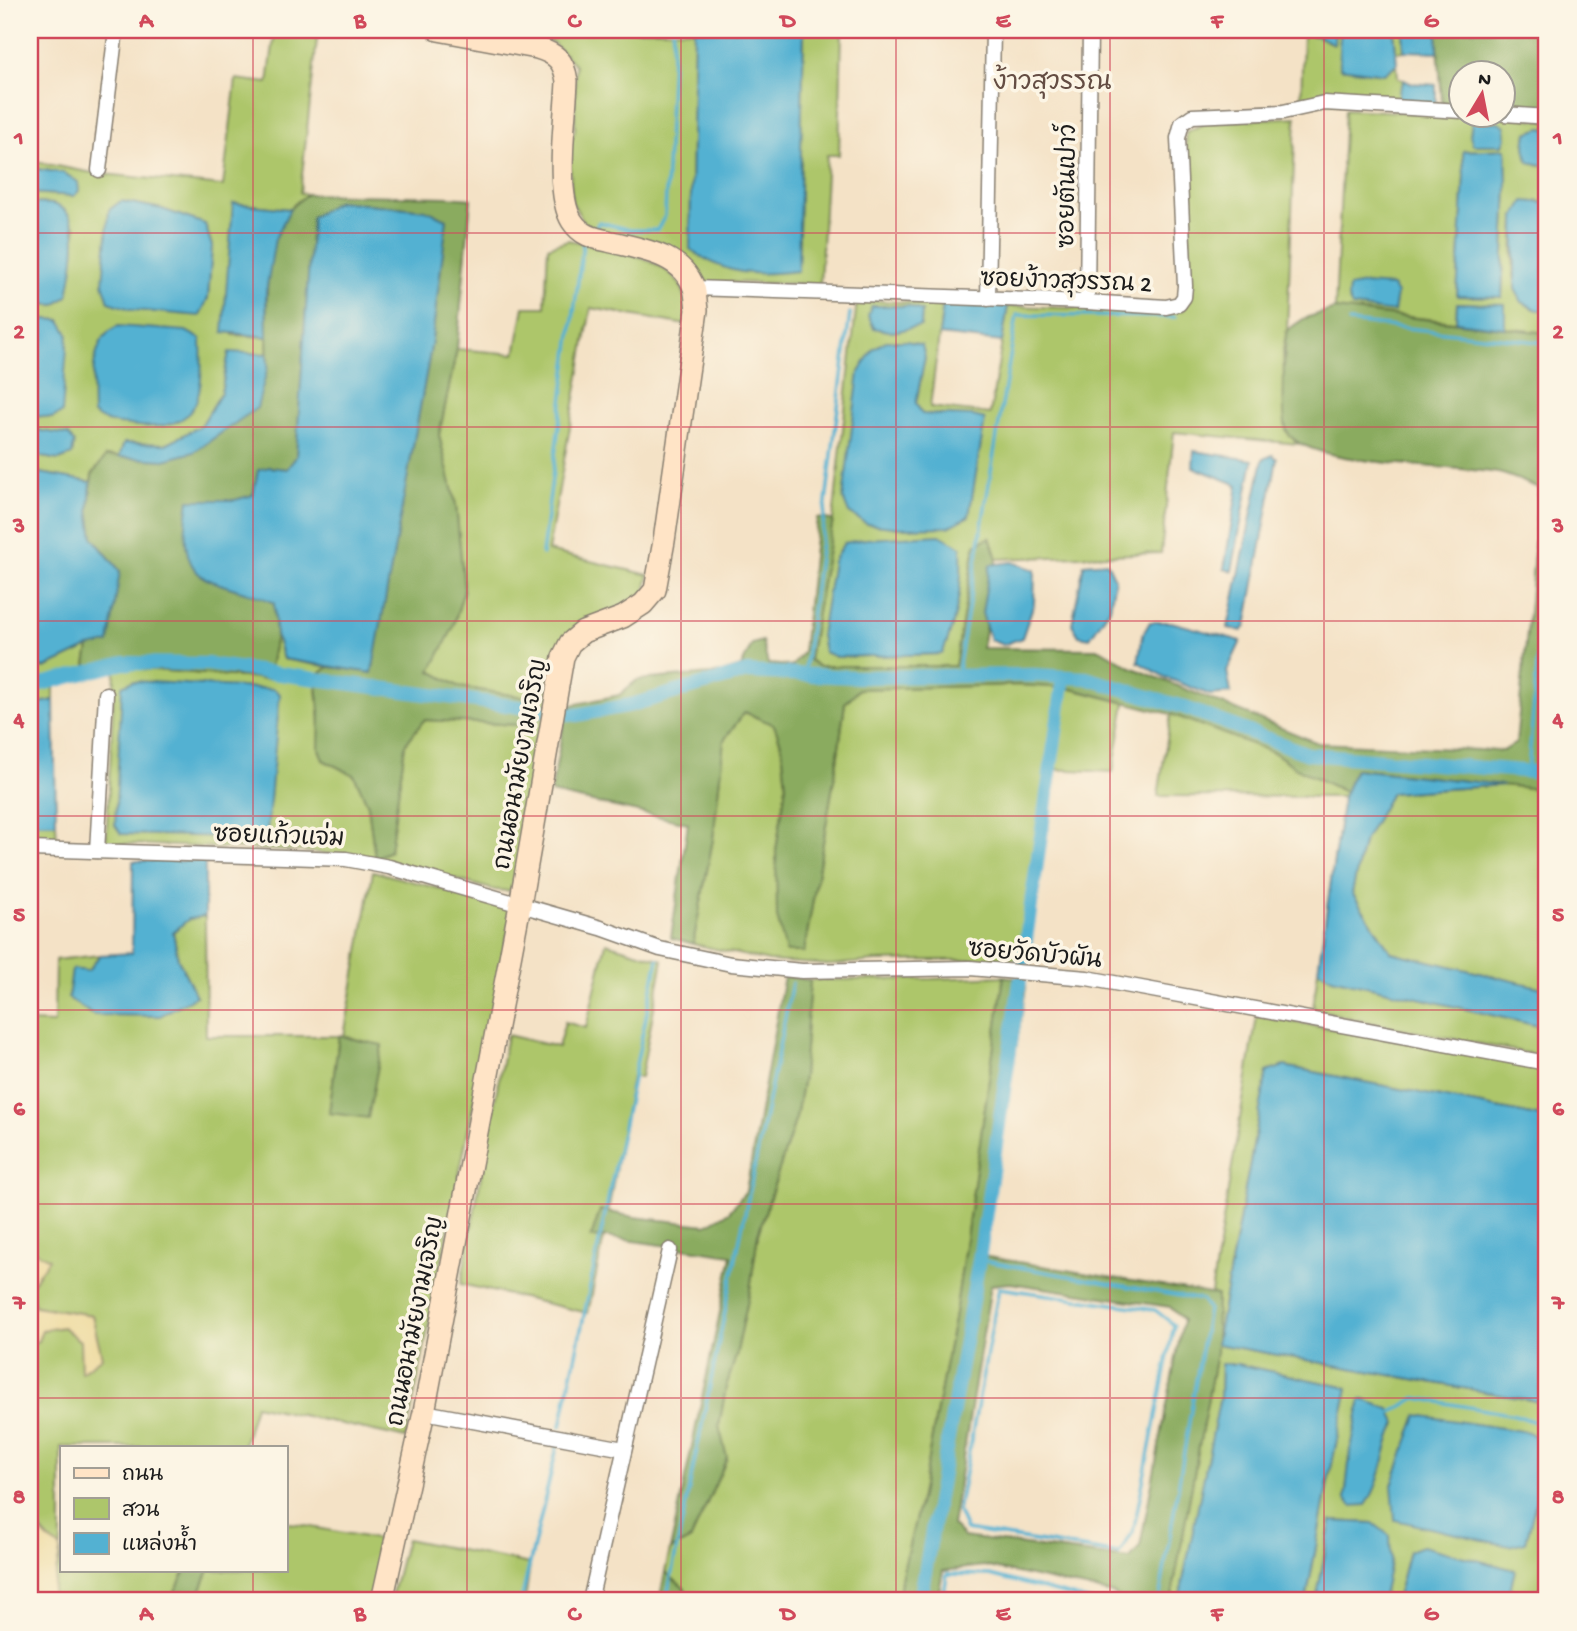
<svg xmlns="http://www.w3.org/2000/svg" width="1577" height="1631" font-family="'Gochi Hand','Playpen Sans Thai',sans-serif">
	<style>
		.green { fill: #adc66b; stroke: #647144; stroke-width: 2; fill-rule: evenodd }
		.forest { fill: #8aab5f; stroke: #53643e; stroke-width: 2; fill-rule: evenodd }
		.sand { fill: #eeda9e; stroke: #857b5d; stroke-width: 2 }
		.water { fill: #53b1d2; stroke: #386677; stroke-width: 2 }
		.lines { fill: none; stroke-linecap: round; stroke-linejoin: round }
		.stream { stroke: #53b1d2; stroke-width: 3.5 }
		.canal { stroke: #53b1d2; stroke-width: 14 }
		.street-casing { stroke: #887f71; stroke-width: 17 }
		.secondary-casing { stroke: #887f71; stroke-width: 24 }
		.street { stroke: #fff; stroke-width: 14 }
		.secondary { stroke: #ffe4c6; stroke-width: 21 }
		.grid { fill: none; stroke: #d1495b; stroke-width: 2; stroke-opacity: 0.55 }
		.labels { text-anchor: middle; stroke-width: 7; stroke-linejoin: round; paint-order: stroke }
		.street-label { font-size: 24px; fill: #1c1c1c; stroke: #fcf5e5 }
		.neighbourhood-label { font-size: 26px; fill: #644d43; stroke: #fcf5e5 }
		.neatline { fill: none; stroke: #d1495b; stroke-width: 2.5 }
		.grid-label { font-size: 23px; text-anchor: middle; font-weight: bold; fill: #d1495b }
	</style>
	<rect width="100%" height="100%" fill="#fcf5e5"/>
	<filter id="ink" filterUnits="userSpaceOnUse"><feTurbulence type="fractalNoise" baseFrequency=".0143" numOctaves="2"/><feDisplacementMap in="SourceGraphic" scale="14" xChannelSelector="R" yChannelSelector="G"/><feConvolveMatrix kernelMatrix="1 2 1 2 8 2 1 2 1" color-interpolation-filters="sRGB"/></filter>
	<filter id="wash" filterUnits="userSpaceOnUse"><feTurbulence type="fractalNoise" baseFrequency=".00686" numOctaves="4" result="noise"/><feDisplacementMap in="SourceGraphic" scale="28" xChannelSelector="R" yChannelSelector="G"/><feGaussianBlur stdDeviation="1.57" result="paint"/><feColorMatrix in="noise" values="0 0 0 0 0 0 0 0 0 0 0 0 0 0 0 0 0 1.4 0 .05"/><feComposite in="paint" operator="in"/></filter>
	<g filter="url(#wash)">
		<rect width="100%" height="100%" fill="#f4e2c6"/>
		<g class="green">
			<path d="M275,30H318L300,193L307,194L290,209L234,203L233,335L267,337V354L229,353L221,393L201,426L166,444L124,443L119,457L106,456L92,475L91,482L30,471V455L59,460L72,455L74,443L69,436L30,429V415L52,418L60,320L30,318V303L55,305L68,296L76,227L54,204L30,203V193L74,196L64,173L30,168V161L93,173L223,186L236,79L268,83ZM121,201L162,209L205,224L212,246L208,298L109,210Z"/>
			<path d="M486,30H694L690,248L798,270L804,30H842L839,155H827L820,284L707,282L676,251L662,243L613,235L585,224L572,202L569,148L575,129V65L552,42Z"/>
			<path d="M1335,30H1341L1339,46L1341,68L1384,74L1397,64L1398,78L1404,80L1399,92V103H1301L1303,34L1317,36L1333,44Z"/>
			<path d="M1394,30H1403L1404,51L1396,52Z"/>
			<path d="M1345,109L1522,118L1547,121V129L1541,128L1527,133L1525,146L1539,166H1547V203L1538,201L1515,216C1515,247 1502,313 1547,310V333L1505,328V305L1457,303L1456,322L1335,309ZM1506,149L1507,187L1502,297L1457,296L1464,176L1463,151Z"/>
			<path d="M1296,117L1287,330L1283,349L1286,431L1298,444L1174,432L1161,553L997,559L990,538L975,545L956,666H818L809,660L833,520L857,300L943,304L930,407L990,414L1008,306L1182,311L1191,297L1186,132L1208,122ZM925,357L916,403L922,414L972,416L843,498ZM825,652L942,654L836,657Z"/>
			<path d="M568,240C602,246 677,257 685,297C687,306 686,316 686,325L591,308L548,551L649,575L645,592L561,640L517,885L508,891L495,890L375,858L299,851L106,843L115,670L128,668L268,679L276,635L283,659L329,667L316,676L323,760L354,775L368,805L375,857L390,851L405,745L424,720L519,725L530,698L460,687L430,671L453,628L464,589L456,505L439,435L457,349L515,354L524,307H545L548,247Z"/>
			<path d="M89,647L86,665L92,667L54,677V700L30,705V666L45,668Z"/>
			<path d="M1020,685L1068,688L1125,703L1113,772L1047,769L1020,959L875,961L831,965L769,961L693,944L713,839L724,740L744,712L774,725L782,746L786,786L776,851L786,952H804L837,762L845,703L859,689Z"/>
			<path d="M1171,714L1275,753L1296,768L1345,792L1343,797L1158,796Z"/>
			<path d="M1504,785L1547,790V989L1391,952L1352,893L1363,843L1391,793Z"/>
			<path d="M30,823H56L57,843H30Z"/>
			<path d="M373,871L513,908L406,1438L255,1405L243,1447H61V1548L51,1542L30,1519V1344L38,1341L41,1330L63,1327L80,1341L94,1330L92,1315L35,1306C26,1281 35,1279 48,1259L31,1250L30,1254V1022L54,1023L55,960L100,955L88,971L196,996L178,959L173,931L189,919L205,916L206,1036H339L329,1113L367,1117L382,1046L344,1036Z"/>
			<path d="M606,943L663,960L641,1077H632L608,1212L600,1211L592,1238L604,1237L588,1313L461,1284L507,1035L558,1047L565,1022L586,1028Z"/>
			<path d="M1318,970L1332,978L1547,1028V1057L1358,1020L1313,1008Z"/>
			<path d="M1004,976L956,1308L921,1496L901,1579L899,1601H686L685,1589L665,1572L670,1550L691,1539L727,1459L719,1426L726,1387L736,1356L750,1290L758,1234L796,1118L803,1077L810,980L932,979Z"/>
			<path d="M1257,1016L1547,1065V1118L1284,1066L1267,1072L1216,1344L1547,1403V1443L1527,1432L1526,1541L1547,1457V1566L1538,1601H1507L1515,1570L1409,1551L1396,1601H1382L1391,1558L1373,1523L1332,1521L1316,1601H1306L1328,1482L1348,1388L1237,1364L1221,1365L1220,1397L1180,1601H1171L1216,1353L1217,1295L1211,1293ZM1396,1423L1389,1438L1345,1499L1348,1485Z"/>
			<path d="M285,1522L387,1541L373,1601H196L209,1570H285Z"/>
			<path d="M406,1539L530,1564L525,1601H390Z"/>
			<path d="M61,1551V1570H186L170,1601H50Z"/>
		</g>
		<g class="forest">
			<path d="M1437,30H1547V112L1504,109V74H1462L1461,105L1442,103Z"/>
			<path d="M307,194L448,197L471,199L457,349L439,435L456,505L464,589L453,628L431,671L460,687L530,698L541,718L519,725L424,720L405,745L390,851L375,858L368,805L354,775L323,760L319,749L320,711L316,676L329,667L372,672L431,347L447,219L425,210L338,201L312,217L296,457L287,469L269,467L253,495L235,500H189L204,578L254,593L274,603L276,635L268,679L128,668L103,671L86,665L89,647L120,571L93,538L89,510L92,475L106,456L164,460L268,366C267,320 260,247 290,209C294,203 302,199 307,194Z"/>
			<path d="M1335,309L1547,333V790L1355,769L1345,792L1296,768L1275,753L1171,714L1068,688L1020,685L859,689L845,703L837,762L804,952H786L777,917L776,851L786,786L782,746L774,725L745,712L724,740L713,839L693,944L671,938L688,823L551,793L567,706L619,695L637,680L722,673L741,667L752,644L762,641L768,664L792,666L803,652L817,518L833,520L809,660L818,666H955L975,545L990,537L997,559L982,648L1100,649L1131,667L1318,743L1503,751L1516,743L1530,601L1539,488C1525,483 1512,476 1498,473C1458,465 1303,467 1287,431C1281,419 1284,345 1287,330L1305,318Z"/>
			<path d="M784,976L810,980L803,1077L796,1118L758,1234L750,1290L736,1356L726,1387L719,1426L727,1458L691,1539L670,1550L732,1255L605,1237L591,1238L600,1210L634,1217L706,1225L729,1212L746,1191Z"/>
			<path d="M1004,976L1024,979L1026,987L982,1256L1217,1295L1216,1353L1171,1601H1123L1113,1594L984,1566L943,1571L937,1601H899L901,1579L921,1496L956,1308ZM1010,1283L1170,1307L1183,1320L1140,1546L1130,1559L964,1537L952,1525L991,1285Z"/>
			<path d="M339,1036L382,1045L368,1118L329,1113Z"/>
			<path d="M186,1570H209L196,1601H170Z"/>
			<path d="M665,1572L685,1589L686,1601H659Z"/>
		</g>
		<g class="sand">
			<path d="M31,1249L49,1259L30,1286V1254Z"/>
			<path d="M30,1292L35,1306L92,1315L102,1357L81,1372L80,1341L63,1327L42,1330L38,1341L30,1344Z"/>
			<path d="M30,1519L51,1542L61,1548L50,1601H30Z"/>
		</g>
		<g class="water">
			<path d="M694,30H804L798,271C755,276 726,276 690,249Z"/>
			<path d="M1303,30H1335L1334,44L1317,36L1303,34Z"/>
			<path d="M1341,30H1394L1397,64L1384,74L1340,68L1339,46Z"/>
			<path d="M1403,30H1437L1438,52L1404,51Z"/>
			<path d="M1404,80L1410,83L1436,85V105L1399,103V92Z"/>
			<path d="M1472,121L1499,122L1505,126L1506,138L1503,145H1473L1470,136Z"/>
			<path d="M1541,128L1547,129V166L1528,162L1525,146L1527,133Z"/>
			<path d="M1506,149L1507,187L1502,297L1457,296L1464,176L1463,151Z"/>
			<path d="M30,168L64,173L78,182L79,191L74,196L30,193Z"/>
			<path d="M121,201L162,209L205,224L212,246L208,298L200,316L133,310L109,302L103,283L109,210Z"/>
			<path d="M338,201L425,210L447,219L431,347L372,673L283,659L276,635L274,603C252,592 229,589 207,579C179,566 185,524 189,500H235L253,495L258,470L269,467L287,469L296,457L312,217Z"/>
			<path d="M1524,201L1547,203V310H1537L1522,302L1515,289V217Z"/>
			<path d="M30,203C37,204 45,203 52,204C88,211 72,271 68,296L55,305L30,303Z"/>
			<path d="M233,203L290,209L275,239L266,292L267,337L223,332Z"/>
			<path d="M1364,284L1392,286L1397,294L1394,312L1352,307L1348,299L1349,287Z"/>
			<path d="M1457,303L1505,304V328L1456,322Z"/>
			<path d="M943,304L1008,306L1002,342L939,335Z"/>
			<path d="M872,306H908L922,311L921,326L893,332L874,328L868,316Z"/>
			<path d="M30,318L60,320L68,334L62,413L52,418L30,415Z"/>
			<path d="M118,326L186,331L201,339C203,390 204,432 139,426C122,424 107,425 93,414C92,388 89,337 118,326Z"/>
			<path d="M886,341H907L922,345L925,357L916,403L922,414L973,416L985,419L969,516L949,527L900,528L867,524L849,513L843,498L859,372L873,349Z"/>
			<path d="M229,352L267,354L268,366L257,408L194,452L164,460L119,457L124,443L166,444L201,426L221,393Z"/>
			<path d="M30,429L69,435L74,443L72,455L59,460L30,455Z"/>
			<path d="M1194,451L1253,460L1232,571L1224,569L1238,485L1193,467Z"/>
			<path d="M1273,455L1277,459L1246,626L1242,631L1228,628L1263,459Z"/>
			<path d="M30,471L91,482L89,510L93,538L120,571L109,643L89,647L45,668L30,666Z"/>
			<path d="M940,535L961,547C963,584 957,620 942,654L836,657L824,652L821,635L833,561L844,543L866,539Z"/>
			<path d="M1012,562L1035,570L1034,603L1022,638L1003,645L990,640L982,613L990,565Z"/>
			<path d="M1107,562L1115,579L1110,608L1090,638L1079,636L1072,624L1084,564Z"/>
			<path d="M1150,622H1171L1241,641L1227,671L1231,693L1210,695L1165,677L1138,662L1143,634Z"/>
			<path d="M133,681L274,689L280,694L267,832L262,838L121,834L115,825L122,686Z"/>
			<path d="M54,700L56,823H30V705Z"/>
			<path d="M1355,769L1504,785L1391,793L1363,843L1352,893L1391,952L1547,989V1028L1332,978L1318,970L1343,797Z"/>
			<path d="M133,861H205V916L189,919L173,932L178,959L196,996L160,1016L93,1015L68,998L72,969L88,971L100,955L132,953Z"/>
			<path d="M1284,1066L1547,1118V1403L1216,1344L1267,1072Z"/>
			<path d="M1221,1364H1237L1348,1388L1328,1482L1306,1601L1179,1600L1220,1397Z"/>
			<path d="M1361,1399L1390,1409L1396,1423C1383,1450 1383,1481 1366,1505L1352,1506L1345,1499L1350,1454Z"/>
			<path d="M1417,1415L1528,1432L1547,1443V1457L1526,1542L1509,1546L1395,1520L1392,1485Z"/>
			<path d="M1331,1521L1373,1523L1390,1536L1391,1558L1382,1601H1316Z"/>
			<path d="M1422,1546L1515,1570L1507,1601H1396L1409,1551Z"/>
		</g>
		<g class="lines">
			<g class="stream">
				<path d="M596,227L599,222L630,230H657L665,216L673,30"/>
				<path d="M1349,322L1539,342L1547,348"/>
				<path d="M542,554L583,243"/>
				<path d="M1537,667L1547,668"/>
				<path d="M804,675L850,313"/>
				<path d="M957,676L1017,315L1175,317"/>
				<path d="M1528,771L1537,667L1547,499"/>
				<path d="M979,1260L1202,1300L1208,1309L1159,1601"/>
				<path d="M999,1288L1155,1310L1174,1325L1133,1532L1119,1554L966,1530L958,1511Z"/>
				<path d="M1389,1414L1416,1398L1515,1415L1547,1426"/>
				<path d="M561,1426L658,959"/>
				<path d="M521,1601L557,1447"/>
				<path d="M666,1601L792,983"/>
				<path d="M943,1601L947,1574L990,1575L1091,1601"/>
			</g>
			<g class="canal">
				<path d="M30,687L124,663L207,664L542,710"/>
				<path d="M565,713L577,715L631,705L747,672L856,677L1034,675L1086,678L1183,707L1308,754L1547,773"/>
				<path d="M1023,960L1064,677"/>
				<path d="M920,1601L979,1260L1020,982"/>
			</g>
		</g>
	</g>
	<g filter="url(#ink)">
		<g class="lines">
			<g class="street-casing">
				<g id="street">
					<path d="M1504,114L1547,117"/>
					<path d="M99,170L116,30"/>
					<path d="M694,288L1087,302L1166,307L1179,304L1184,297L1185,286L1178,138L1182,123L1192,116L1283,112L1324,103L1462,111"/>
					<path d="M988,299L993,30"/>
					<path d="M1087,302L1090,30"/>
					<path d="M30,849L346,859L389,867L601,928L660,949L731,964L802,971L970,968L1087,978L1547,1063"/>
					<path d="M97,851L106,694"/>
					<path d="M424,1412L624,1449"/>
					<path d="M590,1601L670,1250"/>
					<path d="M1544,1601L1547,1589"/>
				</g>
			</g>
			<g class="secondary-casing">
				<path id="secondary" d="M382,1601L424,1412L520,905L563,657L570,643L583,632L623,617L643,604L655,590L664,541L697,310C696,303 696,295 694,288C682,253 639,249 608,241C593,238 581,235 572,221C554,193 566,115 567,81C564,61 557,54 537,48L438,30"/>
			</g>
			<use href="#street" class="street"/>
			<use href="#secondary" class="secondary"/>
		</g>
	</g>
	<path class="grid" d="M253,30V1447M467,30V1601M681,30V1601M896,30V1601M1110,30V1601M1324,30V1601M30,233H1547M30,427H1547M30,621H1547M30,816H1547M30,1010H1547M30,1204H1547M30,1398H1547M253,1570V1601"/>
	<g class="labels">
		<g class="street-label">
			<text transform="translate(1066 186) rotate(-89)" y="8">ซอยตันเปาว์</text>
			<text transform="translate(1066 280) rotate(2)" y="8">ซอยง้าวสุวรรณ 2</text>
			<text transform="translate(519 764) rotate(-80)" y="8">ถนนอนามัยงามเจริญ</text>
			<text transform="translate(279 835) rotate(2)" y="8">ซอยแก้วแจ่ม</text>
			<text transform="translate(1035 953) rotate(5)" y="8">ซอยวัดบัวผัน</text>
			<text transform="translate(414 1321) rotate(-79)" y="8">ถนนอนามัยงามเจริญ</text>
		</g>
		<g class="neighbourhood-label">
			<text x="1052" y="89">ง้าวสุวรรณ</text>
		</g>
	</g>
	<rect width="1577" height="1631" fill="none" stroke="#fcf5e5" stroke-width="77"/>
	<rect x="60" y="1446" width="228" height="126" fill="#fcf5e5" stroke="#a29e95" stroke-width="2"/>
	<rect x="74" y="1468" width="35" height="10" fill="#ffe4c6" stroke="#a29e95" stroke-width="2"/>
	<text x="122" y="1480" font-size="21" fill="#1c1c1c">ถนน</text>
	<rect x="74" y="1498" width="35" height="21" fill="#adc66b" stroke="#a29e95" stroke-width="2"/>
	<text x="122" y="1516" font-size="21" fill="#1c1c1c">สวน</text>
	<rect x="74" y="1533" width="35" height="21" fill="#53b1d2" stroke="#a29e95" stroke-width="2"/>
	<text x="122" y="1550" font-size="21" fill="#1c1c1c">แหล่งน้ำ</text>
	<g transform="translate(1482 94) rotate(10)"><circle r="33" fill="#fcf5e5" stroke="#a29e95" stroke-width="2"/>
	<path d="M0-5L12 26L0 18L-12 26Z" fill="#d1495b"/>
	<text y="-10" font-size="19" font-weight="bold" text-anchor="middle" fill="#1c1c1c">N</text>
	</g>
	<rect x="38" y="38" width="1500" height="1554" class="neatline"/>
	<g class="grid-label">
		<text x="146" y="27">A</text>
		<text x="360" y="27">B</text>
		<text x="574" y="27">C</text>
		<text x="788" y="27">D</text>
		<text x="1003" y="27">E</text>
		<text x="1217" y="27">F</text>
		<text x="1431" y="27">G</text>
		<text x="19" y="144">1</text>
		<text x="1558" y="144">1</text>
		<text x="19" y="338">2</text>
		<text x="1558" y="338">2</text>
		<text x="19" y="532">3</text>
		<text x="1558" y="532">3</text>
		<text x="19" y="726">4</text>
		<text x="1558" y="726">4</text>
		<text x="19" y="921">5</text>
		<text x="1558" y="921">5</text>
		<text x="19" y="1115">6</text>
		<text x="1558" y="1115">6</text>
		<text x="19" y="1309">7</text>
		<text x="1558" y="1309">7</text>
		<text x="19" y="1503">8</text>
		<text x="1558" y="1503">8</text>
		<text x="146" y="1620">A</text>
		<text x="360" y="1620">B</text>
		<text x="574" y="1620">C</text>
		<text x="788" y="1620">D</text>
		<text x="1003" y="1620">E</text>
		<text x="1217" y="1620">F</text>
		<text x="1431" y="1620">G</text>
	</g>
</svg>
